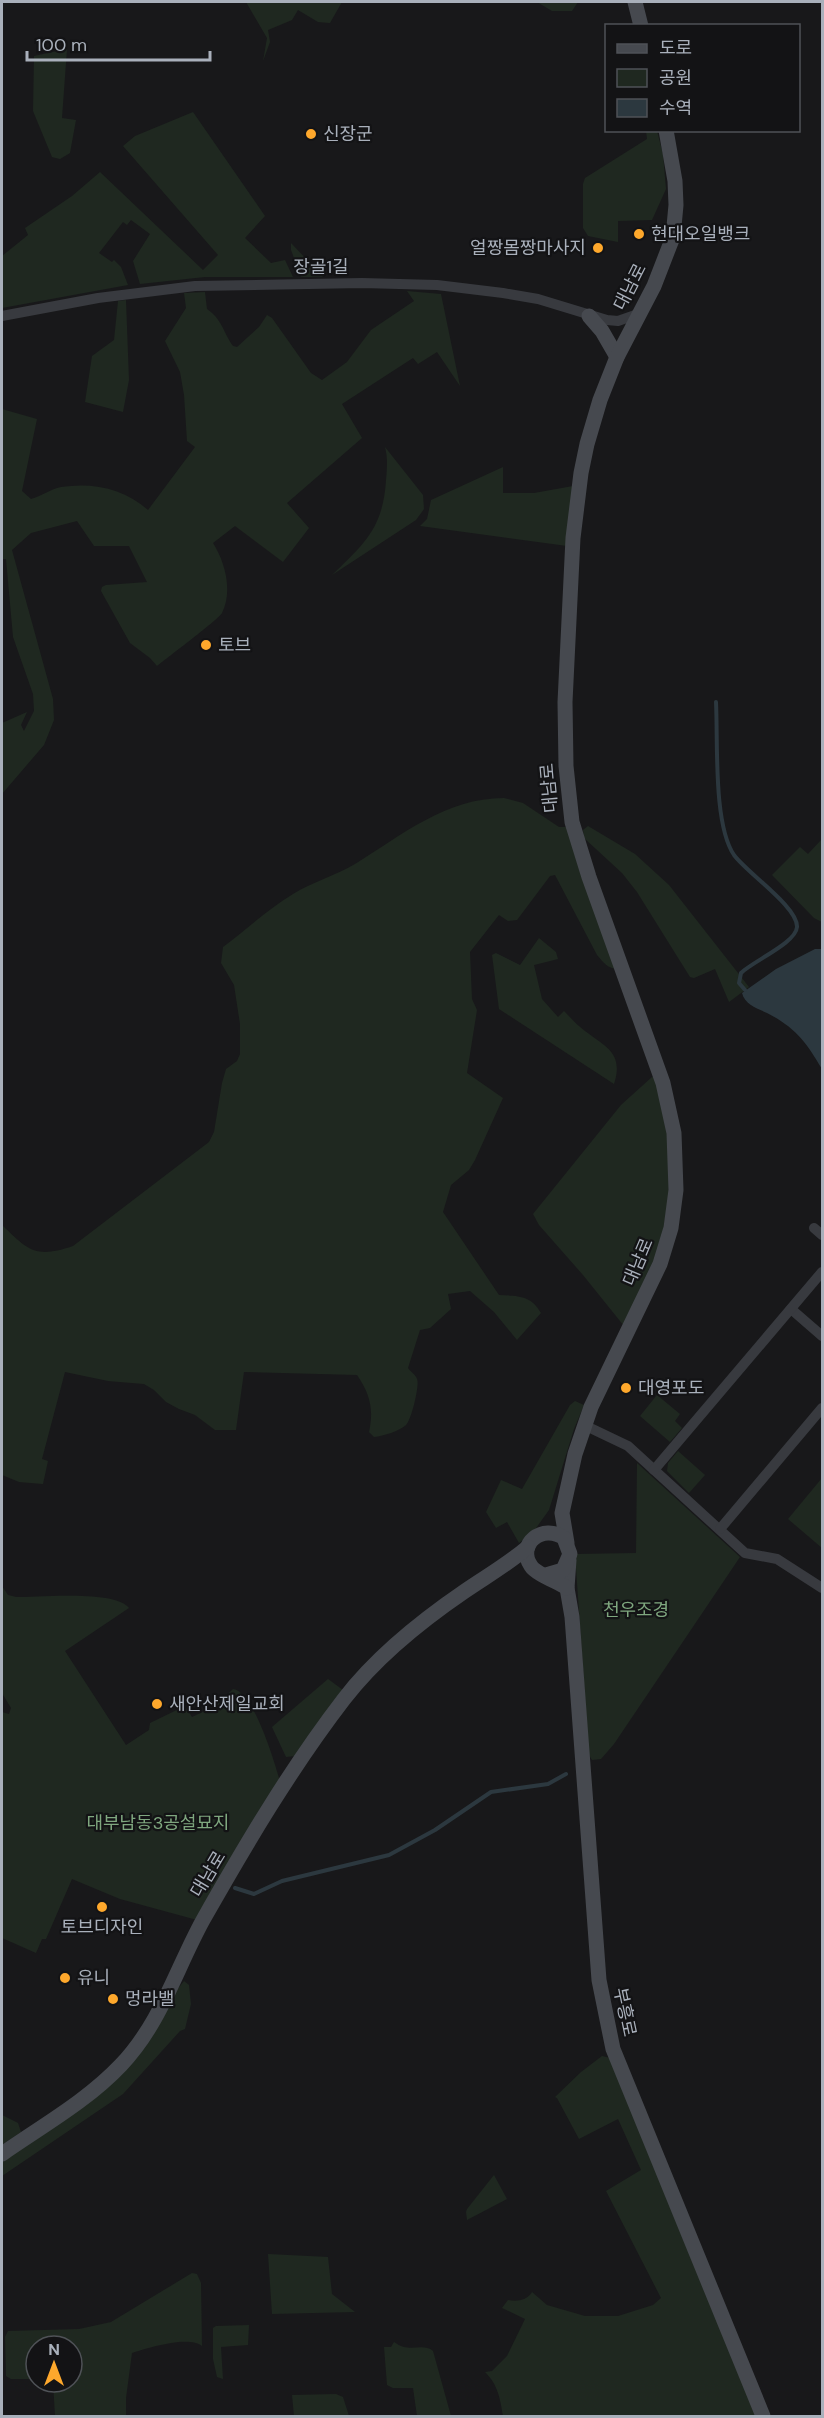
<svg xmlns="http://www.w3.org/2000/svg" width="824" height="2418" font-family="'DM Sans','Noto Sans KR',sans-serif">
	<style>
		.green { fill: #1f2820 }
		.water { fill: #2c383f }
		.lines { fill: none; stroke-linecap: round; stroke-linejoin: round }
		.stream { stroke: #2c383f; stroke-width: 4 }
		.street { stroke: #383a3f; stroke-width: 10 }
		.secondary { stroke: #46494f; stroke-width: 15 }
		.poi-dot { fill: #fea82c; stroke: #131315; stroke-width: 2 }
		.labels { text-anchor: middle; stroke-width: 4.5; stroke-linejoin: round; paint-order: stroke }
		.poi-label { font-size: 18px; fill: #a9b0bb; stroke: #131315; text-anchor: start }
		.street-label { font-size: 18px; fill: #a9b0bb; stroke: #131315 }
		.park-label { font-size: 18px; fill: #7fa77f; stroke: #131315 }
	</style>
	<rect width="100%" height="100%" fill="#18181a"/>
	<g class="green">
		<path d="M246,2H342L330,23L318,22L298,10L292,20L268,30L270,42L263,61L267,38Z"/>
		<path d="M537,2H578L572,11H552Z"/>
		<path d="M67,49L62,118L76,120L70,153L60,159L52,157L33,111L34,56Z"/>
		<path d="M193,112L265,216L245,238L271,263L285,260L293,277H205L140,284L133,261L150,234L131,220L127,225L123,222L99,253L112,262L114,260L121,267L128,285L2,308V256L28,235L25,228L72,196L100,172L203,270L218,255L123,146L135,136Z"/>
		<path d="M646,131H657L663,154L666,189L652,220L618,221V242L588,236L583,228V184L585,178L647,139Z"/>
		<path d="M291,243L323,277H301L291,250Z"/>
		<path d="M407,291L441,294L460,386L437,352L418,364L413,358L342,404L362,438L287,503L309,528L283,562L235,526L213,543C225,562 233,591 222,613C219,619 167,658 157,666L150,658L130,643L101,591L102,587L106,585L147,582L129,546H94L77,521L31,533L12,550L53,699L54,720L44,745L2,794V723L27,712L21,725L24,731L34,711L33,694L13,637L6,559H2V409L37,419L22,491L31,499C41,496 51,489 61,487C93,482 125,489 148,510L195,447L187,441L184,395L180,372L165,341L186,308L184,293L205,292L207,309C222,319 223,332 233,346L237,347L259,327L267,315L272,318L311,373L322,380L347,362L371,330L414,301Z"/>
		<path d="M126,300L129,380L123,412L85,402L92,356L114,340L118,301Z"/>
		<path d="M385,447L423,495L424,509L416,520L332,575C365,543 383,528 386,480C387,469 388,458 385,447Z"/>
		<path d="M503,467V493H534L573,486L567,546L420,526L427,519L431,500Z"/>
		<path d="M504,798L523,803L559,827H568L618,969C608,969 603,962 597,955L555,875L550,876L517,920L508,921L499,915L470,952L472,999L477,1010L467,1073L503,1098L475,1160L469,1170L451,1185L443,1212L499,1295C518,1296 531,1295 541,1313L517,1340L494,1312L470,1291L448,1294L451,1309L430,1328L420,1330L408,1368C410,1371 416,1375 417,1379C420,1385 411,1421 406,1425C399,1431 384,1436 374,1437L369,1432C374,1409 370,1394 357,1375L244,1372L236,1430H215L195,1415L179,1409L166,1402L154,1390L144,1384L108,1381L65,1372L42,1459L48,1461L43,1484L19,1482L2,1475V1225C28,1250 35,1259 73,1246L209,1142L214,1132L222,1083L226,1069L237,1061L240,1054V1024L234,985L221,963L223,947C246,930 268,909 293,894C312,882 335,876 355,864C402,835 446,798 504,798Z"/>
		<path d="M588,826L635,854L669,885L749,987L729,1002L715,969L694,978L690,977L637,892L622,873L584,838L583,830Z"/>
		<path d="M822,839V922L814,918L772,875L800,847L808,854Z"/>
		<path d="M539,938L556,952L558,959L534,965L542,999L558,1017L564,1011C571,1018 578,1026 585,1031C606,1047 624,1053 614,1084L499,1009L492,955L496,953L520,965Z"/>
		<path d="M652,1077H657L666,1113L672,1173L661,1246L624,1326L583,1275L539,1225L533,1214L621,1105Z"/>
		<path d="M657,1395L680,1414L675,1421L682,1428L670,1442L640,1416Z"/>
		<path d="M575,1401L584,1405L574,1429L549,1510L534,1531L519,1543L507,1522L496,1528L486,1512L501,1480L522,1489L570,1405Z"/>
		<path d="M678,1451L705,1475L689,1493L667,1471L668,1463Z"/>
		<path d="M637,1463L740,1557L614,1744L601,1759L592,1760L589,1755L575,1554L636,1553Z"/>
		<path d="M822,1478V1548L788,1519Z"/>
		<path d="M2,1586L8,1595L16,1597C38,1597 117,1590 129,1608L65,1651L126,1745L149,1730L150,1723L185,1706L192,1717L215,1706L233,1689C254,1692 274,1761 280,1781L197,1920L120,1899L72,1879L46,1939H42L36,1953L2,1938V1712L9,1714L11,1708L2,1693Z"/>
		<path d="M328,1679L343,1690L295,1756L286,1757L272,1727Z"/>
		<path d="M184,1981L189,1985L191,2004L185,2029L180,2031L123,2094L2,2176V2161L91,2099Z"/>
		<path d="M602,2056L610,2058L756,2416H503C500,2398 498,2385 485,2372L492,2371L507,2356L525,2319L502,2308L508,2300C518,2302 527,2300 532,2292L547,2305L585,2316H618L653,2305L661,2298L606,2191L641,2170L618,2119L579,2139L557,2098L555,2097L581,2072Z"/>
		<path d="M2,2115L18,2123L21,2132L2,2145Z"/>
		<path d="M494,2175L507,2199L467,2220L466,2212L467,2209Z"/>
		<path d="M268,2254L328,2257L332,2294L355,2312L272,2314Z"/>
		<path d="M192,2273L197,2274L201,2283L202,2346C189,2335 147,2348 132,2353L126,2398V2416H55L53,2382H72V2346H36V2379H11L6,2376L5,2337L8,2331L79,2329L111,2322Z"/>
		<path d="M249,2325L248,2345L221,2347L223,2379L217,2377L213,2359V2328L216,2326Z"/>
		<path d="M394,2342C410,2354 422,2342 433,2351L451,2416H417L413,2388H393L387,2385L384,2347H391Z"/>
		<path d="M336,2394L343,2397L349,2416H294L292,2395Z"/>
	</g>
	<path class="water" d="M815,949H822V1069C806,1042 796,1028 767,1013C757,1008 745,1005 742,993L776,969Z"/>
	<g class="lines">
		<g class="stream">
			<path d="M716,702C718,741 713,824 734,855C747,873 798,907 797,927C796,943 753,961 741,973L739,983L745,990"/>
			<path d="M235,1888L254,1894L282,1881L389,1855L435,1830L491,1792L548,1784L566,1774"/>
		</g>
		<g class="street">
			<path d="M2,316L98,298L195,286L362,283L437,285L503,293L538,299L607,320L618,321L638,314"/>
			<path d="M814,1228L822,1235"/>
			<path d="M791,1309L822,1336"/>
			<path d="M584,1425L628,1446L745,1553L777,1559L822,1588"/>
			<path d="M654,1470L822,1272"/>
			<path d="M720,1529L822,1408"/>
		</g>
		<g class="secondary">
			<path d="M635,2L641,26"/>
			<path d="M589,316L602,331L617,357"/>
			<path d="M567,1543L562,1513L575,1454L591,1407L660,1264L671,1228L676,1190L674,1133L663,1083L589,877L572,822L566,766L565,702L573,538L581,473L587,444L600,400L617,357L654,286L673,237L676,205L675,181L666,130"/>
			<path d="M569,1560L567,1588L572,1617L599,1980L613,2049L763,2416"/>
			<path d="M546,1575L563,1570L570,1554L564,1538C543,1523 516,1544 531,1566C536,1574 558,1582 567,1588"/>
			<path d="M2,2154C42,2126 87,2101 121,2065C161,2023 176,1969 203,1920C246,1844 291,1768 344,1699C377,1656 421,1621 465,1591C487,1576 508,1564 528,1547"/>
		</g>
	</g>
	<g class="poi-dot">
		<circle cx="311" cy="134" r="6"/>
		<circle cx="639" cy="234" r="6"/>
		<circle cx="598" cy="248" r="6"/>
		<circle cx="206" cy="645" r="6"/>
		<circle cx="626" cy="1388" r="6"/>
		<circle cx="157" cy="1704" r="6"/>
		<circle cx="102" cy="1907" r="6"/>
		<circle cx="65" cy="1978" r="6"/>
		<circle cx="113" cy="1999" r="6"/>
	</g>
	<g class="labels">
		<g class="poi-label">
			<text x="323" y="140">신장군</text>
			<text x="651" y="240">현대오일뱅크</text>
			<text x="586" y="254" text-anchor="end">얼짱몸짱마사지</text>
			<text x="218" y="651">토브</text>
			<text x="638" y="1394">대영포도</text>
			<text x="169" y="1710">새안산제일교회</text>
			<text x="102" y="1933" text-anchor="middle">토브디자인</text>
			<text x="77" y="1984">유니</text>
			<text x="125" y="2005">멍라밸</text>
		</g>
		<g class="street-label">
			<text x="321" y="273">장골1길</text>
			<text transform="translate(630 287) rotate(-63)" y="6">대남로</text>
			<text transform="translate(549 788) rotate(-95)" y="6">대남로</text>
			<text transform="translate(638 1262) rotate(-67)" y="6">대남로</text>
			<text transform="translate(208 1874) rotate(-59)" y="6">대남로</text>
			<text transform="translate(625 2012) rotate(78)" y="6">부흥로</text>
		</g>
		<g class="park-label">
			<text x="636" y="1616">천우조경</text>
			<text x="158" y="1829">대부남동3공설묘지</text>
		</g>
	</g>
	<rect width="824" height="2418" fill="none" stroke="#a9b0bb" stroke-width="6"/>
	<rect x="605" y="24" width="195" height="108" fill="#131315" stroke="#4f5257" stroke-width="1.5"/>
	<rect x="617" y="44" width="30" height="9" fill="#46494f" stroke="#4f5257" stroke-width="1.5"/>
	<text x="659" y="54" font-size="18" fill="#a9b0bb">도로</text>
	<rect x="617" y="69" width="30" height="18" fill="#1f2820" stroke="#4f5257" stroke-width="1.5"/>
	<text x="659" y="84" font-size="18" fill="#a9b0bb">공원</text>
	<rect x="617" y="99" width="30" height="18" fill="#2c383f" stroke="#4f5257" stroke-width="1.5"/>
	<text x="659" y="114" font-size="18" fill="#a9b0bb">수역</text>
	<g transform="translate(54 2364)"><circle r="28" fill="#131315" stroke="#4f5257" stroke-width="1.5"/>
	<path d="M0-4.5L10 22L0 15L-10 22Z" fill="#fea82c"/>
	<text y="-9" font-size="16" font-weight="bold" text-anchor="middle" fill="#a9b0bb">N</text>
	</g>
	<path d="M27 51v9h183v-9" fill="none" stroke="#a9b0bb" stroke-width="3"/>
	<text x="36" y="51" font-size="18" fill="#a9b0bb" stroke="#131315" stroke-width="4.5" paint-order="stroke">100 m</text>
</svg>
